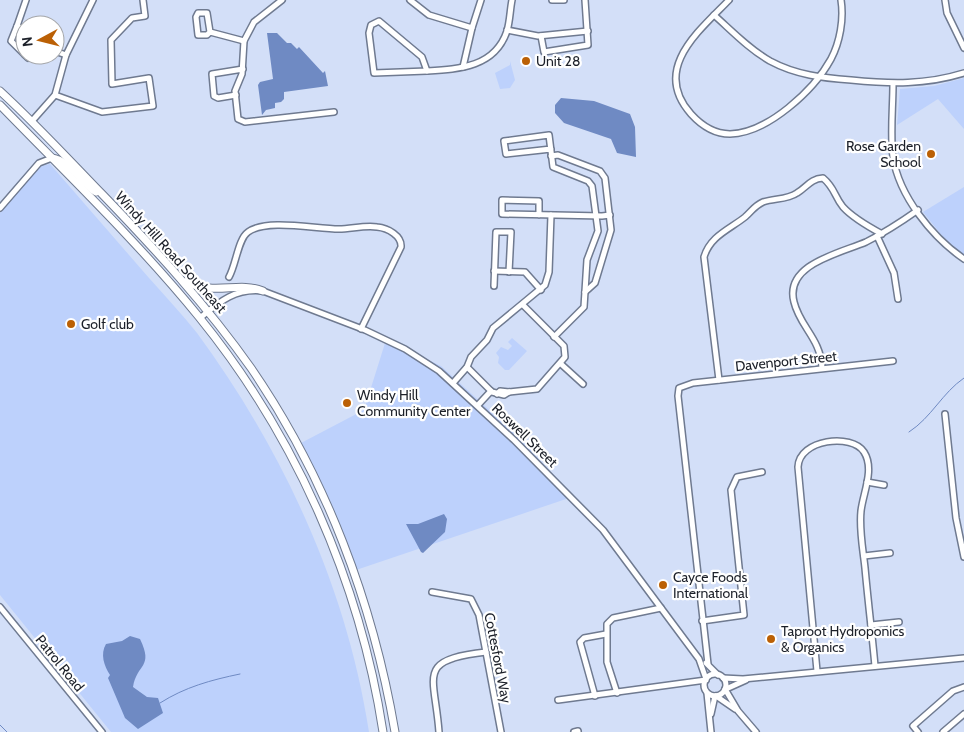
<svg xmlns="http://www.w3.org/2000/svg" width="964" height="732" font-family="Cabin,sans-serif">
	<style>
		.green { fill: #bdd1fc }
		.water { fill: #6f8ac3 }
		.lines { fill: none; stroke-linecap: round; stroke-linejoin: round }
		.stream { stroke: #6f8ac3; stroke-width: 1 }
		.minor-casing { stroke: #6f7a90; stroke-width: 8 }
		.major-casing { stroke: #6f7a90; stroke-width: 9 }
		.minor { stroke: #fff; stroke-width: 5 }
		.major { stroke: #fff; stroke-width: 7 }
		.poi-dot { fill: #bb6005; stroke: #fff; stroke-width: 2 }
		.labels { text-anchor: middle; stroke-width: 4.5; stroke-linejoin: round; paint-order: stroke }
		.poi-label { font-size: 14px; fill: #1c2029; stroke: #fff; text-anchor: start }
		.street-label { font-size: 14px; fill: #1c2029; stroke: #fff }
	</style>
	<rect width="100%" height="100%" fill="#d3dff8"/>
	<g class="green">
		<path d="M510,61L515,80L510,88L500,89L495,73L510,65Z"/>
		<path d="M964,78V129L938,99L897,125L900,89L934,86Z"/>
		<path d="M50,164C83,202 116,240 149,278C165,296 182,314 197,333C283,450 347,588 369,732H111L0,595V213L41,166Z"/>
		<path d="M964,187V255L943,237L923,212Z"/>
		<path d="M512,338L527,351L509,370H505L498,363L499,357L496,353L501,347L508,350L512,346L508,342Z"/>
		<path d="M386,340L441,366L522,440L572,497L356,570L328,498L301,443L364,410Z"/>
	</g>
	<g class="water">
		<path d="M267,33H277L287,43H291L297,49L299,47L323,73L325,71L328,86L284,92V99L281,102L275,103V108L266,110L262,115L258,85L260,82L273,79Z"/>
		<path d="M561,98L594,101L630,114L635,127L636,157L617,153L611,139L564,123L555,113V105Z"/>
		<path d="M444,514L447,519L445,532L423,553L421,552L406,524H418Z"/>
		<path d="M130,636L140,639C154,668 137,663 133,687L147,697L158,698L163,713L138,729L125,718L108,678L110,675C104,666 100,654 106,644L122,641Z"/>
	</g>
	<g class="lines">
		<g class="stream">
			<path d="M909,432C932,417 942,393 964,378"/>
			<path d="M160,703C185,687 211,680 240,674"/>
			<path d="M0,725L7,732"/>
		</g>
		<g class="minor-casing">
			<g id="minor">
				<path d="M282,0L254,22L244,41L242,74L235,91L238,119L245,122L334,112"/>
				<path d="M410,0L429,15L472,28L481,0"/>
				<path d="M552,0H564"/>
				<path d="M729,0C699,31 651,69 691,114C701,125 715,134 730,134C768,133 814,90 831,59C840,42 844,19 841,0"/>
				<path d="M945,0L947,13L964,48"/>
				<path d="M714,15C732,31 749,49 770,61C796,75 823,78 851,80C891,84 925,85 964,73"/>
				<path d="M379,21L422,57L427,71L374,73L369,33L371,25Z"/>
				<path d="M17,26L11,41L25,55"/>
				<path d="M25,30L17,26L26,0"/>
				<path d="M507,30L538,36L588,31"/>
				<path d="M210,32L207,13H198L196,17L198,35H207L210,32L244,41"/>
				<path d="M541,36L544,52L588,45L585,0"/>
				<path d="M55,51L66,55"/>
				<path d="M25,55L28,58L31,55"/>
				<path d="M463,67L472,28"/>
				<path d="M427,71C460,69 495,67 507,31C510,21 510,10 512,0"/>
				<path d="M893,84C893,108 890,134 893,157C899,196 932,237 964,259"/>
				<path d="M55,95L102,112L153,106L149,78L112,84L111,40L132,18L145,16L143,0"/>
				<path d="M236,95L218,98L214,96L212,74L243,69"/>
				<path d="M32,121L55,95L66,55L93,0"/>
				<path d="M551,149L506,154L504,141L549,135L553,167L588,181L592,186L598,231L587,260L584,307L554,337"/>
				<path d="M551,156L558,155L600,171L605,178L611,230L595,283L585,292"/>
				<path d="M0,208L39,163L52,158"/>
				<path d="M539,215V201L502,200V214L602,216L610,215"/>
				<path d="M877,236L894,273L898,299"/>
				<path d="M494,271L525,272L541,290"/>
				<path d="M229,277C236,265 238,239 248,232C267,218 315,229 339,229C351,229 365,225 377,227C388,228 402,236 401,247L361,329"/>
				<path d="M494,286L496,232H511L509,272"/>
				<path d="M200,318C220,301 236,288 263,291L365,330L405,349L439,371L514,440L603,530L699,659L706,679"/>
				<path d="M561,364L583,384"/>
				<path d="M467,367L492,392L504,395L509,392"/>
				<path d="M822,368C821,339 800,327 794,302C784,264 841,253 866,242C884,233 901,222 918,210"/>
				<path d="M719,380L704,257C710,236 730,229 745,217C752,211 754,206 763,202C774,198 787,200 797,193C807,187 810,179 823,178C835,188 834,196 843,207C853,218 869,227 882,234"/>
				<path d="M453,383L467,367L471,357L487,340L493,328L545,285L549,272L551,215"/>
				<path d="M497,394L500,391L509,392L537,389L565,357L564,346L523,305"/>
				<path d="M478,405L491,391"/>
				<path d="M945,414L956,518L964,557"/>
				<path d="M867,482L884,485"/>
				<path d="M864,556L890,553"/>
				<path d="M432,592L471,599L479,615L501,732"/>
				<path d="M0,607L102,732"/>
				<path d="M702,621L744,615L731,490L737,477L762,472"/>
				<path d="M871,625L899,622"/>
				<path d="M706,663L718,675"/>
				<path d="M708,664L678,396L679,388L693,383L893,361"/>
				<path d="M817,671L798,467C799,439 852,433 864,452C875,469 863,493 861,511C859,530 863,549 865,568C868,601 872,633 875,666"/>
				<circle cx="715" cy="685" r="11"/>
				<path d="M723,678L743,679L964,658"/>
				<path d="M725,689L738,711L756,732"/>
				<path d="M726,689L746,680"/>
				<path d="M617,693L607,662V624L613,618L661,608"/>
				<path d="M707,693L711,732"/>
				<path d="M595,696L580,642L584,638L606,634"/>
				<path d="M716,696L735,709"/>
				<path d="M558,700L706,680"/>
				<path d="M711,714L715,696"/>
				<path d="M439,732C435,675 415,660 486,652"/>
				<path d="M574,732L578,731"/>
				<path d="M918,732L913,726L953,691L964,687"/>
				<path d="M943,732L964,714"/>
			</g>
		</g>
		<g class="major-casing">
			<g id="major">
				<path d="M0,91C36,124 69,160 103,195C156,250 207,306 251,368C326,477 373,603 395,732"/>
				<path d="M0,105C67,174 138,242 199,317C295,435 360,581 383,732"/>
				<path d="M52,158C70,161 81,183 96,192"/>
				<path d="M186,282C217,296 237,281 263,291"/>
			</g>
		</g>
		<use href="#minor" class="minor"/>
		<use href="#major" class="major"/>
	</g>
	<g class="poi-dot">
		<circle cx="526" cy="61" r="5"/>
		<circle cx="931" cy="154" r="5"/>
		<circle cx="71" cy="324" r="5"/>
		<circle cx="347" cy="403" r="5"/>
		<circle cx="663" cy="585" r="5"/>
		<circle cx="771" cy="639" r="5"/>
	</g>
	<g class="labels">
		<g class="poi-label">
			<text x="536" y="66">Unit 28</text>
			<text x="921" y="151" text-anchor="end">Rose Garden<tspan x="921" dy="16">School</tspan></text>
			<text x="81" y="329">Golf club</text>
			<text x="357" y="400">Windy Hill<tspan x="357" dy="16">Community Center</tspan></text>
			<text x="673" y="582">Cayce Foods<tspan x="673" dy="16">International</tspan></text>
			<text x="781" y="636">Taproot Hydroponics<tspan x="781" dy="16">&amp; Organics</tspan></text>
		</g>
		<g class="street-label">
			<text transform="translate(171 252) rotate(48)" y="5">Windy Hill Road Southeast</text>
			<text transform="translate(786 361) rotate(-6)" y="5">Davenport Street</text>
			<text transform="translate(525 435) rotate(44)" y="5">Roswell Street</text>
			<text transform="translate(498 658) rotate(79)" y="5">Cottesford Way</text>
			<text transform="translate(60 663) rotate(51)" y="5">Patrol Road</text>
		</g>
	</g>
	<g transform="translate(40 40) rotate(263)"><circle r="24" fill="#ffffff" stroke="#a4a6a9"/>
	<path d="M0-4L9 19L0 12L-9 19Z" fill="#bb6005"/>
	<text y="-8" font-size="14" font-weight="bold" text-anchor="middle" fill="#1c2029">N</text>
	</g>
</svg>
